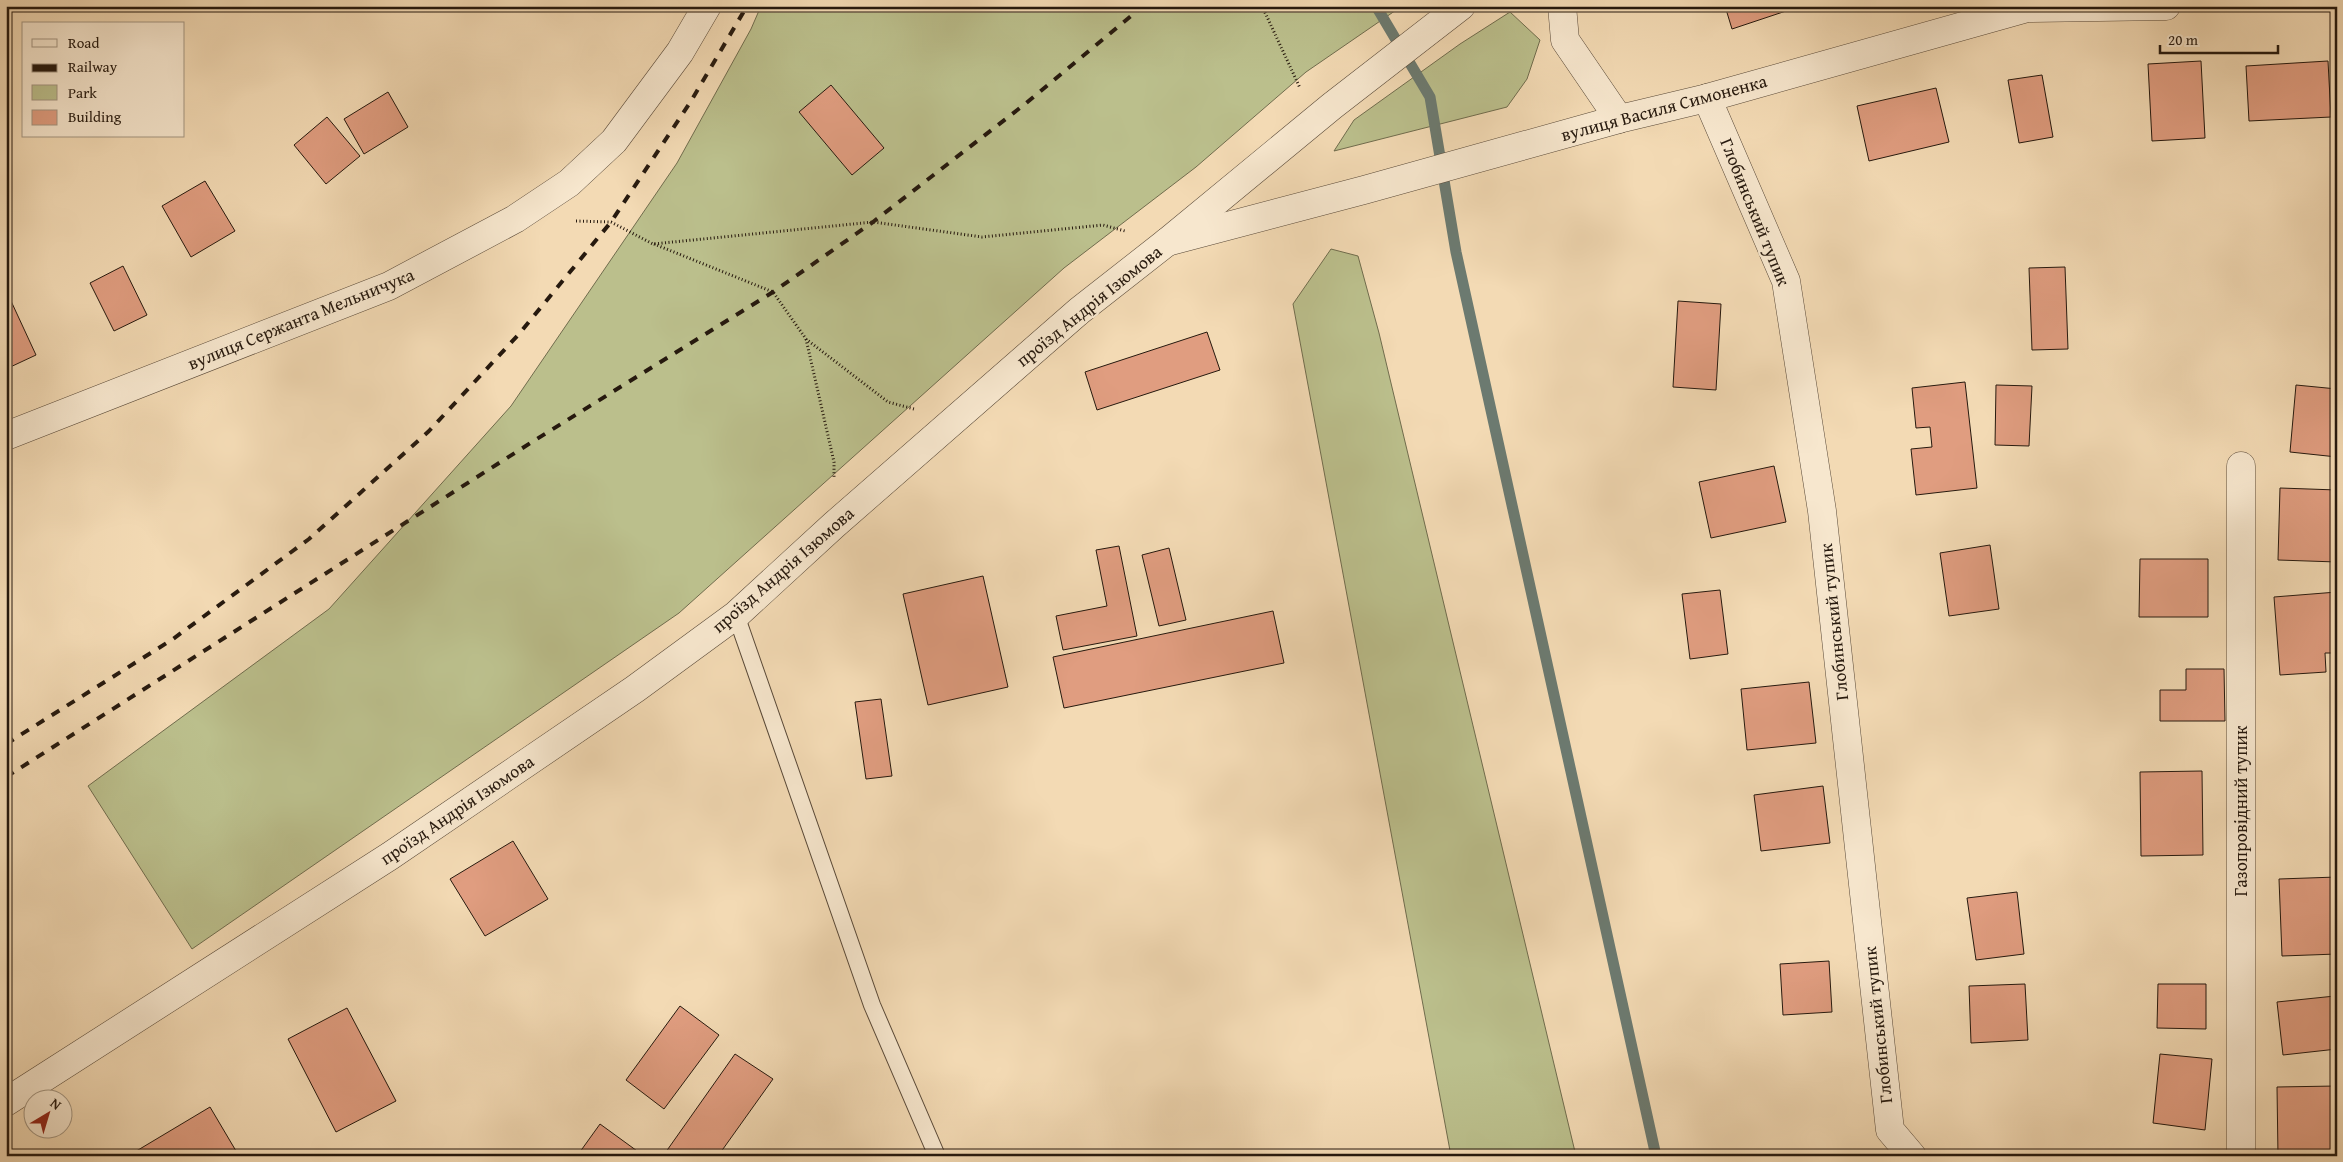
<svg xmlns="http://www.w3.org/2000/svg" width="2343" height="1162" font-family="'Gentium Book Plus',serif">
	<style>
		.green { fill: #bbbf8c; stroke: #706c4d }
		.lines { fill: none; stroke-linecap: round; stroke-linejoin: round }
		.stream { stroke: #6c7a70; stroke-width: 11 }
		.building { fill: #e09d80; stroke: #26190e }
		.service-casing { stroke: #594938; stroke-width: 18 }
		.minor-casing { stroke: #594938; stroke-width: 29 }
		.tertiary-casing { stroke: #594938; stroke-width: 29 }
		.path { stroke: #26190e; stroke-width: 3; stroke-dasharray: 1 2.5; stroke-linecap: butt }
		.service { stroke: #f7e7ce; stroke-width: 16 }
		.minor { stroke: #f7e7ce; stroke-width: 28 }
		.tertiary { stroke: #f7e7ce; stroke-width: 28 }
		.rail { stroke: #26190e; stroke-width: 4; stroke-dasharray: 9 9; stroke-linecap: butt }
		.labels { text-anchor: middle; stroke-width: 4.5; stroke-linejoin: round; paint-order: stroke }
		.street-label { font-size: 18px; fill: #26190e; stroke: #f7e7ce }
	</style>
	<rect width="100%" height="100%" fill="#f3dab4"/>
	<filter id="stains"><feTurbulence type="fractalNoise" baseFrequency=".004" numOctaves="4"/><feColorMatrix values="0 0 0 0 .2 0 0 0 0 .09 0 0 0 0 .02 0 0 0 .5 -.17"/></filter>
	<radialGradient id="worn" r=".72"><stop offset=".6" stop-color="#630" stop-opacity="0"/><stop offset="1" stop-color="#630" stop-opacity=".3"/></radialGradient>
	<g class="green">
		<path d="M761,6H1402L1306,72L1196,167L1064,268L679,613L192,949L88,786L329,609L511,406L677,163L751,29Z"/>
		<path d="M1510,12L1540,40L1527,79L1507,107L1334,151L1354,120L1460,44Z"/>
		<path d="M1331,249L1358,256L1379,333L1576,1156H1451L1293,304Z"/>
	</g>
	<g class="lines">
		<path class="stream" d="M1376,6L1430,97L1456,252L1656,1156"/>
	</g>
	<g class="building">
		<path d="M1725,6H1787L1789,10L1732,29Z"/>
		<path d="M2201,61L2205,138L2152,141L2148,64Z"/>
		<path d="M2328,61L2331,117L2249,121L2246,66Z"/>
		<path d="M2042,75L2053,137L2019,143L2008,80Z"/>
		<path d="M831,85L884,148L852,175L799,112Z"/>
		<path d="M1936,88L1949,142L1869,161L1857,106Z"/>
		<path d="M388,92L408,127L364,154L344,119Z"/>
		<path d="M327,117L360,156L326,184L294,145Z"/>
		<path d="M205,181L235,231L191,257L162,206Z"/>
		<path d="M123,266L147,315L114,331L90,283Z"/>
		<path d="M2065,267L2068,349L2032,350L2029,268Z"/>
		<path d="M11,301L36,355L6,369V304Z"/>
		<path d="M1678,301L1721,304L1716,390L1673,387Z"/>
		<path d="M1207,332L1220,370L1097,410L1085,372Z"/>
		<path d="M1965,382L1977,488L1916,495L1911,449L1932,447L1930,427L1916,428L1912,388Z"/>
		<path d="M1996,385L2032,386L2029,446L1995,445Z"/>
		<path d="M2296,385L2337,389V457L2290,452Z"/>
		<path d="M1774,466L1786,522L1711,538L1699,482Z"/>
		<path d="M2280,488L2337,490V562L2278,560Z"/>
		<path d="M1990,545L1999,609L1949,616L1940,553Z"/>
		<path d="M1119,546L1137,636L1063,650L1056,616L1107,606L1096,550Z"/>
		<path d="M1169,548L1186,620L1159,626L1142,555Z"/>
		<path d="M2140,559H2208V617H2139Z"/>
		<path d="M983,576L1008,687L928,705L903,594Z"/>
		<path d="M1720,590L1728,654L1690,659L1682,594Z"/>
		<path d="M2337,592V653H2325L2326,672L2280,675L2274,597Z"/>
		<path d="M1273,611L1284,663L1064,708L1053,657Z"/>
		<path d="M2186,669H2224L2225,721H2160V690H2186Z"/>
		<path d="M1809,682L1816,743L1747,750L1741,689Z"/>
		<path d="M881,699L892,776L866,779L855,702Z"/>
		<path d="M2202,771L2203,855L2141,856L2140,772Z"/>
		<path d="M1823,786L1830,843L1761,851L1754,795Z"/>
		<path d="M513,841L548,899L485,936L450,879Z"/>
		<path d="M2337,877V954L2282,956L2279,879Z"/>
		<path d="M2017,892L2024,954L1976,960L1967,898Z"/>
		<path d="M1829,961L1832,1012L1783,1015L1780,964Z"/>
		<path d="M2025,984L2028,1040L1971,1043L1969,986Z"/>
		<path d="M2158,984H2206V1029L2157,1028Z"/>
		<path d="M2335,996L2337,1049L2283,1055L2277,1002Z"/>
		<path d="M680,1006L719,1035L664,1109L626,1080Z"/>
		<path d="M347,1008L396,1101L336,1132L288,1039Z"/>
		<path d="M735,1054L773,1079L718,1156H663Z"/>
		<path d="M2160,1054L2212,1059L2205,1130L2153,1123Z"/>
		<path d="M2336,1086L2337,1156H2278L2277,1087Z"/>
		<path d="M210,1107L239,1156H128Z"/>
		<path d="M600,1124L644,1156H577Z"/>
	</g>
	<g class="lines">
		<g class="service-casing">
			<path id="service" d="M736,615L872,1005L937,1156"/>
		</g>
		<g class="minor-casing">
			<g id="minor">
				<path d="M1707,98L1786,281L1822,511L1890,1130L1912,1156"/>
				<path d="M1167,242L1364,190L1619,119L1707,98L2027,8L2166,6"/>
				<path d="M6,436L389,286L515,219L569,183L614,141L680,52L707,6"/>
				<path d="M2241,1156V466"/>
			</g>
		</g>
		<g class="tertiary-casing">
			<g id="tertiary">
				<path d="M1562,6L1565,40L1619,119"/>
				<path d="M6,1102L390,856L635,689L736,615L834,525L1079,311L1167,242L1332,106L1461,6"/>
			</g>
		</g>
		<g class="path">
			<path d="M1262,6L1300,88"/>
			<path d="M576,221L611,222L653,244L873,222L982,237L1103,225L1125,231"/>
			<path d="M654,244L773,292L806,339L888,402L914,409"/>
			<path d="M806,339L834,462V477"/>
		</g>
		<use href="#service" class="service"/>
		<use href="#minor" class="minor"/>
		<use href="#tertiary" class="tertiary"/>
		<g class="rail">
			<path d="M6,744L173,639L309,539L429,431L519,334L611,222L691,101L747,6"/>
			<path d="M6,777L532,442L773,292L873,222L1025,104L1143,6"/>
		</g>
	</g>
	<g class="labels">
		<g class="street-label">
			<text transform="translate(1664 108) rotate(-15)" y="6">вулиця Василя Симоненка</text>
			<text transform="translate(1755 212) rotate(68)" y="6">Глобинський тупик</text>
			<text transform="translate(1089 306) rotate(-39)" y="6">проїзд Андрія Ізюмова</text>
			<text transform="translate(301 319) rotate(-22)" y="6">вулиця Сержанта Мельничука</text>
			<text transform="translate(783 570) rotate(-41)" y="6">проїзд Андрія Ізюмова</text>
			<text transform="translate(1834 622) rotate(-96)" y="6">Глобинський тупик</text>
			<text transform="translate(457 810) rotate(-34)" y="6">проїзд Андрія Ізюмова</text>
			<text transform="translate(2241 811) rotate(-90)" y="6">Газопровідний тупик</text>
			<text transform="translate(1878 1025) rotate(-96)" y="6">Глобинський тупик</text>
		</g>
	</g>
	<rect width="2343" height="1162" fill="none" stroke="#f3dab4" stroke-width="25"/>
	<rect x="8" y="8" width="2328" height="1147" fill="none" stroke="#26190e" stroke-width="2.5"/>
	<rect x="12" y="12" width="2318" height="1137" fill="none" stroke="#26190e"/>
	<rect x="22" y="22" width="162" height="115" fill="#f7e7ce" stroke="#a39581"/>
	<rect x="32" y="39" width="25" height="8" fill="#f7e7ce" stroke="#a39581"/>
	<text x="68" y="48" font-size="15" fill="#26190e">Road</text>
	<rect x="32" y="64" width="25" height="8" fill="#26190e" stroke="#a39581"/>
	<text x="68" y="72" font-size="15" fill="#26190e">Railway</text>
	<rect x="32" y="85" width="25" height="15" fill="#bbbf8c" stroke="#a39581"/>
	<text x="68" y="98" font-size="15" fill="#26190e">Park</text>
	<rect x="32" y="110" width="25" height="15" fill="#e09d80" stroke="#a39581"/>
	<text x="68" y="122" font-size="15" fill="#26190e">Building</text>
	<g transform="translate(48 1114) rotate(38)"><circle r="24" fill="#f7e7ce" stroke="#a39581"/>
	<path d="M0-4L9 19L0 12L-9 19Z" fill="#8f2418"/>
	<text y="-8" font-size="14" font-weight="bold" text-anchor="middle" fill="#26190e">N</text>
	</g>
	<path d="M2160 45v8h118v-8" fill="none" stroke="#26190e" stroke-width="2.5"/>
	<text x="2168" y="45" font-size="15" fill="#26190e" stroke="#f7e7ce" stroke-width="4" paint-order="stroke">20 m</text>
	<rect width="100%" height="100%" filter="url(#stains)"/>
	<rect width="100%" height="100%" fill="url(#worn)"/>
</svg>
